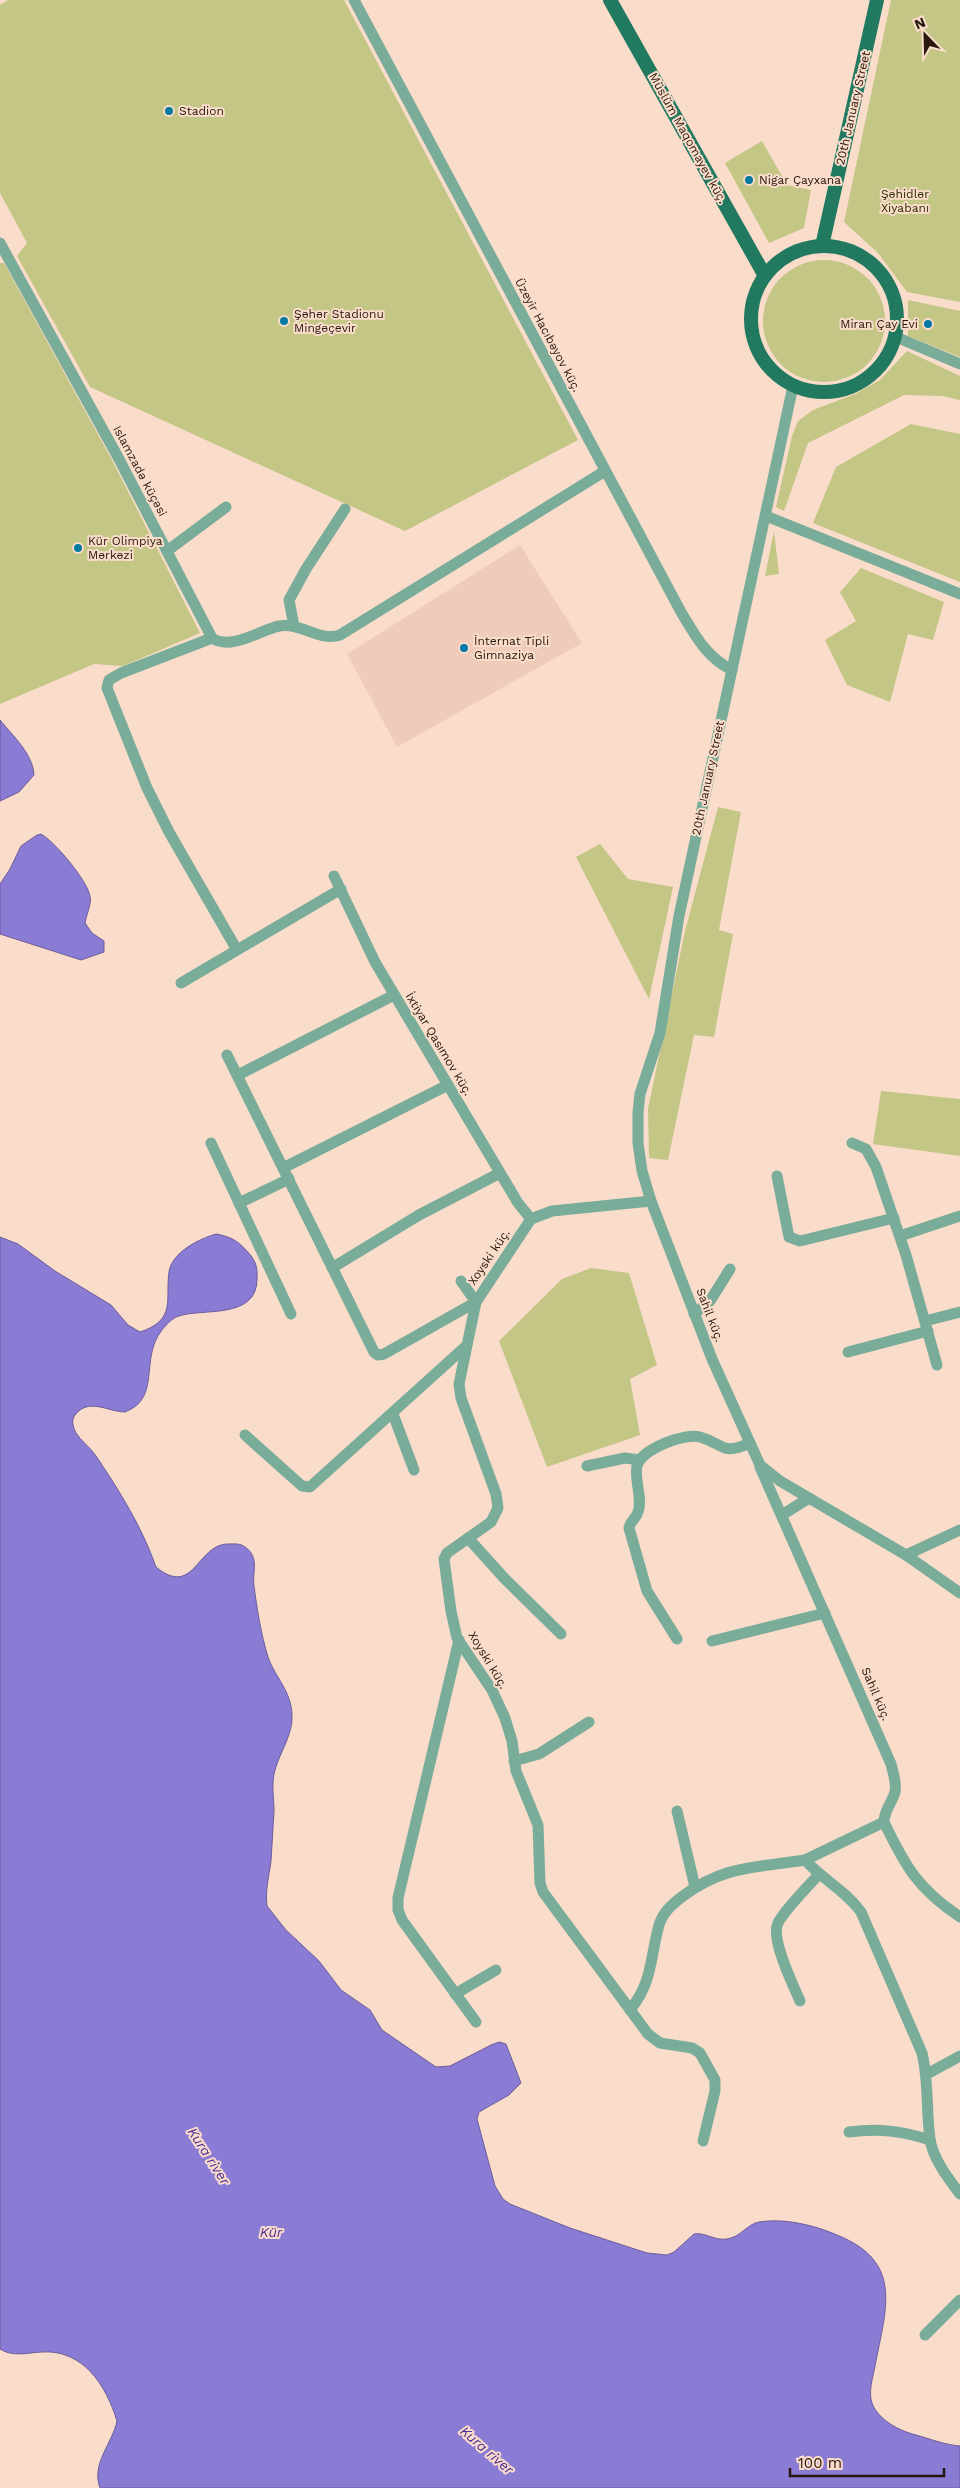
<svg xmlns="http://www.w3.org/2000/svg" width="960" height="2488" font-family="'Work Sans',sans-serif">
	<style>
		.built { fill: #efccba }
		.green { fill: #c3c685 }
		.water { fill: #8a7bd5; stroke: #6d5d99 }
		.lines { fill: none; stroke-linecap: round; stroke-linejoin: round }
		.minor { stroke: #7aac9a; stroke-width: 11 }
		.major { stroke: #217960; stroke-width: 14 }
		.poi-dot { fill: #027aa2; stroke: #fadccb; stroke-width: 2 }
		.labels { text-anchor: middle; stroke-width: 4; stroke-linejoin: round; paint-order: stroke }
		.street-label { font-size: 12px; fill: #28170c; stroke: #fadccb }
		.poi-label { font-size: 12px; fill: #28170c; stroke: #fadccb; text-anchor: start }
		.park-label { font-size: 12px; fill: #2d2d00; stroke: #fadccb }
		.water-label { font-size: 14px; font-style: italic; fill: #4c2e98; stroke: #fadccb }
	</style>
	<rect width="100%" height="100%" fill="#fadccb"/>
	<path class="built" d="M520,545L582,643L397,747L347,654Z"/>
	<g class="green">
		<path d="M8,0H344L578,440L405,531L90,387L17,256L27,243L0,193V5Z"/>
		<path d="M891,0H960V302L907,292L878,253L844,222Z"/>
		<path d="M762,141L787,185L811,190L804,228L769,243L725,163Z"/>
		<circle cx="824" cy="321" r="61"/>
		<path d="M0,263H4L113,462L200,633L123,666L94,664L0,704Z"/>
		<path d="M908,300L960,311V357L908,336Z"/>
		<path d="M907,351L960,376V400L942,396L904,395L808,443L784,511L776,507L792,436L798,421L813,410L855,394L880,380Z"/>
		<path d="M911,424L960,434V582L813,523L836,467Z"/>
		<path d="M774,531L779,574L765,576Z"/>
		<path d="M861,568L944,602L933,640L908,634L890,702L847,685L825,640L856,621L840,592Z"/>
		<path d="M718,807L741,812L719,930L733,934L714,1037L694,1035L668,1160L649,1158L648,1109L685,931Z"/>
		<path d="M600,844L628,879L673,887L649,999L576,857Z"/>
		<path d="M881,1091L960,1099V1156L873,1144Z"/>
		<path d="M591,1268L629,1273L657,1365L630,1379L640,1435L547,1467L499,1341L562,1279Z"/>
	</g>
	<g class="water">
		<path d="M0,720C13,736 33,754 34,775L19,792L0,801Z"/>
		<path d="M41,834C55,842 87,880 90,896C92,903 86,916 85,923L92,933L104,941V952L81,960L0,934V884L10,869L21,846L37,835Z"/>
		<path d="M216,1234C228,1236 237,1240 245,1249C255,1259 258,1266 257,1279C257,1320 202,1308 179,1316C172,1318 166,1325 162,1330C139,1359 162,1398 125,1412C108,1412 89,1397 75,1415C71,1420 73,1427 76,1433C81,1441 90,1447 96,1456C119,1490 142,1527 156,1567C194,1598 196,1546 227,1544C234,1544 240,1543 245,1547C260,1557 252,1572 254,1586C257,1609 261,1634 268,1657C275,1677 292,1692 292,1716C293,1734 280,1752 275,1770C271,1784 274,1797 274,1811C273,1828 272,1845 271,1861C269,1876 265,1891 267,1906L286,1930L319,1961L341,1990L370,2010L382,2030L436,2067L450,2066L491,2045L499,2042L506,2044L521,2083L509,2095L479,2112L477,2119L495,2186L503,2199L510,2204L570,2228L647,2253L667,2255L674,2252L694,2234C705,2232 715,2241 727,2239C741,2237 747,2224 759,2222C784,2218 814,2225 837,2235C904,2262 886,2308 875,2366C873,2377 868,2392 872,2403C878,2420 900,2431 916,2435C930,2439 946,2445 960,2446V2488H100C91,2464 112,2444 117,2421C106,2385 83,2349 41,2352C27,2353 12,2357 0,2349V1237L18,1244L55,1271L111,1305L128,1325L140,1332C177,1320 165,1299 169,1272C172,1252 199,1239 216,1234Z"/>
	</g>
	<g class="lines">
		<g class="minor">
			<path d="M354,0L681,612C695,635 706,657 732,670"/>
			<path d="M0,243L119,459L212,638C231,651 260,630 279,626C301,622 319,642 340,635L605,471"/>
			<path d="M896,337L960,364"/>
			<path d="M793,386L679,916L660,1033L640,1094L638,1112V1143L642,1171L651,1201L712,1359L760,1465L780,1481L906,1555L960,1593"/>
			<path d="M766,516L960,594"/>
			<path d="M167,551L226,507"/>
			<path d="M294,626L289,600L306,569L345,509"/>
			<path d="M212,638L121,673L109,680L107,688L147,788L169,832L237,950"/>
			<path d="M334,876L375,962L518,1203L531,1219"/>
			<path d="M181,983L341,889"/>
			<path d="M227,1055L374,1352L378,1355L384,1354L476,1302L461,1281"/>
			<path d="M238,1075L394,995"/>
			<path d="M211,1143L291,1314"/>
			<path d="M852,1143L866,1149L876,1167L906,1255L937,1365"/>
			<path d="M283,1168L448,1085"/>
			<path d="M777,1176L789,1237L800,1241L894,1218"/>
			<path d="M651,1201L552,1211L531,1219L476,1302L459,1384L461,1398L496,1494L498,1508L491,1522L447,1553L444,1559L451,1611L457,1638L492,1690L505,1718L512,1741L516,1771L538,1825L540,1883L543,1892L648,2034L660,2043L692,2048L700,2053L715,2080V2091L703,2141"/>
			<path d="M239,1203L289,1179"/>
			<path d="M900,1236L960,1216"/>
			<path d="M332,1268L419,1215L500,1173"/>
			<path d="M694,1314L710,1301L730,1269"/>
			<path d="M925,1321L960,1312"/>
			<path d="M848,1352L928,1331"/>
			<path d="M393,1414L414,1470"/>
			<path d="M245,1435L302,1486L310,1487L465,1347"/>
			<path d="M587,1466L625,1458L640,1460"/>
			<path d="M760,1467L891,1764C893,1773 897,1783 895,1792C892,1803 884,1810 884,1822C905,1866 918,1889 960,1917"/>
			<path d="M782,1515L809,1498"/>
			<path d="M468,1538L505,1579L561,1634"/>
			<path d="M906,1555L960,1530"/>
			<path d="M677,1639L647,1591L629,1528C630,1521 636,1519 638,1512C643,1498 634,1481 637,1466C641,1449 684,1433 700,1437C725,1444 721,1456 750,1443"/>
			<path d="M459,1640L398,1898V1910L402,1920L476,2022"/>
			<path d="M712,1641L825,1613"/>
			<path d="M514,1761L539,1754L589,1722"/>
			<path d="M677,1811L695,1887"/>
			<path d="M805,1860L884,1822"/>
			<path d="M455,1994L496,1970"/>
			<path d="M800,2001C793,1985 770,1938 778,1923C785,1909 807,1888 818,1875"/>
			<path d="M630,2010C652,1983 650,1960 658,1929C661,1914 671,1905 683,1896C725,1865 755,1868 805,1860C822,1879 846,1891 861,1912L922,2053C929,2082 926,2110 930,2139C933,2159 948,2178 960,2194"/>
			<path d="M927,2074L960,2056"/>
			<path d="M849,2132C878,2128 902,2131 930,2140"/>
			<path d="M925,2335L960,2300"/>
		</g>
		<g class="major">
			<path d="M610,0L765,276"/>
			<circle cx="824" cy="319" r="73"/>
			<path d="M822,246L877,0"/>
		</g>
	</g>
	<g class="poi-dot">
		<circle cx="169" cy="111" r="5"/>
		<circle cx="749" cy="180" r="5"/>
		<circle cx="284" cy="321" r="5"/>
		<circle cx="928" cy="324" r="5"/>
		<circle cx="78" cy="548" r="5"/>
		<circle cx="464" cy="648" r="5"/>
	</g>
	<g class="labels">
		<g class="street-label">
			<text transform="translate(853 108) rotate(-77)" y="4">20th January Street</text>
			<text transform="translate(688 138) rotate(61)" y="4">Müslüm Maqomayev küç.</text>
			<text transform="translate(548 335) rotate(62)" y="4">Üzeyir Hacıbəyov küç.</text>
			<text transform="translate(140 471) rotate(62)" y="4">Islamzadə küçəsi</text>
			<text transform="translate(708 778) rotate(-78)" y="4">20th January Street</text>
			<text transform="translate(439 1044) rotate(59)" y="4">İxtiyar Qasımov küç.</text>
			<text transform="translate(489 1257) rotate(-56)" y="4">Xoyski küç.</text>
			<text transform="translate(710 1315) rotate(69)" y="4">Sahil küç.</text>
			<text transform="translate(488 1660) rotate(59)" y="4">Xoyski küç.</text>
			<text transform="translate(876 1694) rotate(67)" y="4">Sahil küç.</text>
		</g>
		<g class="poi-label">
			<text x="179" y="115">Stadion</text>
			<text x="759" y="184">Nigar Çayxana</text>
			<text x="294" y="318">Şəhər Stadionu<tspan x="294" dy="14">Mingəçevir</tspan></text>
			<text x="918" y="328" text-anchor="end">Miran Çay Evi</text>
			<text x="88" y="545">Kür Olimpiya<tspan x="88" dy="14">Mərkəzi</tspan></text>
			<text x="474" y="645">İnternat Tipli<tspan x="474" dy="14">Gimnaziya</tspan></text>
		</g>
		<g class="park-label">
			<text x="905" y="198">Şəhidlər<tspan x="905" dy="14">Xiyabanı</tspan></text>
		</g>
		<g class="water-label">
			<text transform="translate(209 2156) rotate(57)" y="5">Kura river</text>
			<text x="271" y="2237">Kür</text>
			<text transform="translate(487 2450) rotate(41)" y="5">Kura river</text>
		</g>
	</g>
	<g transform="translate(925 35) rotate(337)" stroke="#fadccb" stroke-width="4" paint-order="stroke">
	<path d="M0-4L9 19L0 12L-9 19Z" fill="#28170c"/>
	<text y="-8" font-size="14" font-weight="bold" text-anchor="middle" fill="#28170c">N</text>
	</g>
	<path d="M790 2468v8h154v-8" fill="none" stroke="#28170c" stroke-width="2.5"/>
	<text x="798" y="2468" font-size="15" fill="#28170c" stroke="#fadccb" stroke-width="4" paint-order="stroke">100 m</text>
</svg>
